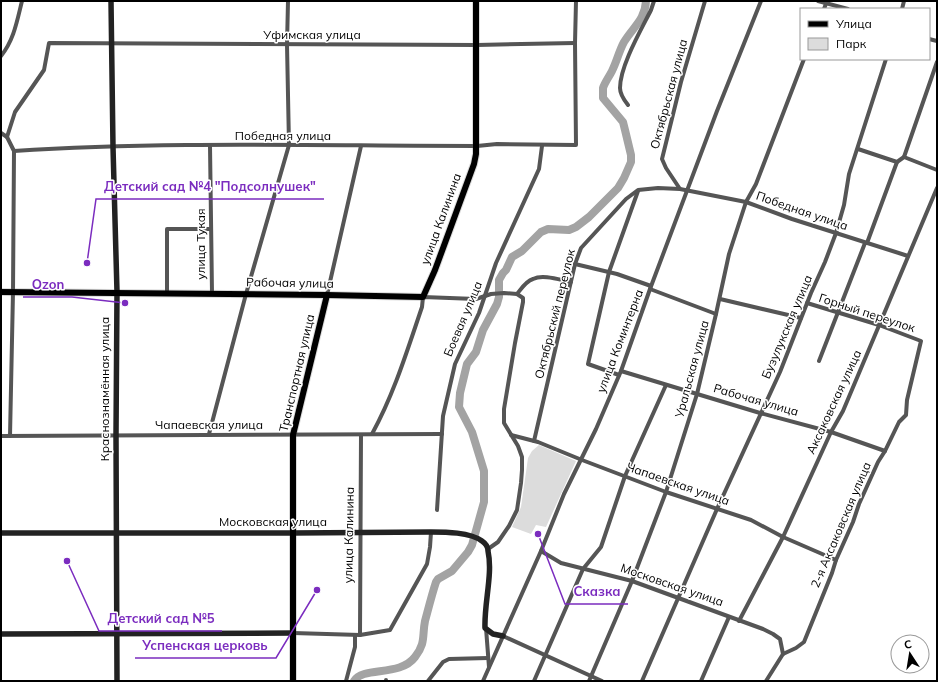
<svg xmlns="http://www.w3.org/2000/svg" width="938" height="682" font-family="Mulish,sans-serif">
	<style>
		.green { fill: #dcdcdc }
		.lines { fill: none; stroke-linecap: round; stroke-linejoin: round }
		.river { stroke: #a3a3a3; stroke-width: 8 }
		.primary-casing { stroke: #dbdbdb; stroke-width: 8 }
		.street { stroke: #555; stroke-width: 4 }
		.secondary { stroke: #222; stroke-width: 5.5 }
		.primary { stroke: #000; stroke-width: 6 }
		.labels { text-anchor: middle; stroke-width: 3; stroke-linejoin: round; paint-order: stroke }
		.street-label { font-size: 12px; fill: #000; stroke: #fff }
		.leader { fill: none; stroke: #7b2cbf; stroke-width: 1.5 }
		.callout-dot { fill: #7b2cbf; stroke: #fff; stroke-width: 1.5 }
		.callout-label { font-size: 13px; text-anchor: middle; font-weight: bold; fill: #7b2cbf; stroke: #fff; stroke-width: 3; stroke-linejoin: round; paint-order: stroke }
	</style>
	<rect width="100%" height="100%" fill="#fff"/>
	<path class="green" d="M539,445L576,461L546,527L536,525L531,534L512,527L521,507L528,458L532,451Z"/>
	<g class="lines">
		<path class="river" d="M354,681C363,666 400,677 415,657C426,643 422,636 425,621C428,610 432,594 436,582L438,579L452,571L468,552L472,545L484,502V471L472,432L459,407L460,393L467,364L476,352L483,330L497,304L499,297V280L503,273L506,270L512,257L522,251L541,232L548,229L569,230L576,227L589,217L618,188L624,178L631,162V155L625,130L623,122L603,98C603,94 603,91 603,88C605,82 609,77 612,71C617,61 619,51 624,42C633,27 645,20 646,1"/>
		<g class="primary-casing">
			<g id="primary">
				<path d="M1,292L327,295L423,297L435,270L474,164L476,154V1"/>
				<path d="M293,681V435L327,295"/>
			</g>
		</g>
		<g class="street">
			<path d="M818,1L848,9"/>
			<path d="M824,9L827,1"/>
			<path d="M902,9L904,1"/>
			<path d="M929,39L937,41"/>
			<path d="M1,56C14,40 17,21 22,1"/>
			<path d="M628,105C624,100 620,94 620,88C620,66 641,30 651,10L654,1"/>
			<path d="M1,133L7,137L14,151L13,292L10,436"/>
			<path d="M7,137L15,112L44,70L49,43L477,45L575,43"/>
			<path d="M210,146L212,293"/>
			<path d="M858,149L897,162L904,157L937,170"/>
			<path d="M14,151C167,141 322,146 477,146L497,144L576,145L575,43L576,1"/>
			<path d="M904,157L937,62"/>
			<path d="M680,189L666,168L662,159L681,82L705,1"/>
			<path d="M867,243L897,162"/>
			<path d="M575,264L617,274L651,286"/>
			<path d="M650,289L716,314"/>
			<path d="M167,293V229H211"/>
			<path d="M517,294C521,289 526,281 533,279C543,274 560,280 571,282"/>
			<path d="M327,295L361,146"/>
			<path d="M720,299L801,318"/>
			<path d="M819,361L865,243"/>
			<path d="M621,371L760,413L831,432L885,451"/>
			<path d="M619,375L588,364L609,272L638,191"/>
			<path d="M209,434L246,294L289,145L287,45L288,1"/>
			<path d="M372,434C394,394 407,351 422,307L423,297L476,299L491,294L504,293L517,294L523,298V302L515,343L504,409V423L518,446L522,457V470L521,483L517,510L509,526L498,542L488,549"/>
			<path d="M511,435L538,442L582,460L666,492L751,520L783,537L836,560"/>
			<path d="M1,436L442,434"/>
			<path d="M534,441L575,264L581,248L626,199L638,190L658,188L680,189L746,202L792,219L908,256"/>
			<path d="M437,510L443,416L455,364L479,313L496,263L539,169L542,146"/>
			<path d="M541,551L561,563L632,581L763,629L773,634L780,639L783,654"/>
			<path d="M739,621L783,537L831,432L843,411L937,188"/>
			<path d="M486,628L489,667"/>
			<path d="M293,633L360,635L390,630L427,564L430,547L431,532"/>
			<path d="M360,635L361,435"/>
			<path d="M503,636L602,681"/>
			<path d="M346,681L355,647V635"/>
			<path d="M386,681V680"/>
			<path d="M428,681L443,662L449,659L488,658"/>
			<path d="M483,681L541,551L564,494L596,429L621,371L650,289L717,111L761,1"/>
			<path d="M534,681L583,569L601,547L625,476L666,385"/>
			<path d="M589,681L632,581L666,492L697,394L716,314L729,254L746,202L756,184L804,59"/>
			<path d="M642,681L717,509L780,372L811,293L825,262L836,233L844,205L849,174L886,59"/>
			<path d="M701,681L729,617"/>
			<path d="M766,681L783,654L796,648L804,642L832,573L836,560L853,522L859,504L878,462L885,451L899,422L906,415L907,400L921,341L879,325L807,303"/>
		</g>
		<g class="secondary">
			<path d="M111,1L113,147L117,292L116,435L117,681"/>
			<path d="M1,533H293L431,532C445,532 470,532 482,541C485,543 488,547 488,551C493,574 484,603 485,628L493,634L503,636"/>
			<path d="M1,634L293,633"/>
		</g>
		<use href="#primary" class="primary"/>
	</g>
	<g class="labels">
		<g class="street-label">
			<text x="312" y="39">Уфимская улица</text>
			<text transform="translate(669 94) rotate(-75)" y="4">Октябрьская улица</text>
			<text x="283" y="140">Победная улица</text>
			<text transform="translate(802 211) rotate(19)" y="4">Победная улица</text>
			<text transform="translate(441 219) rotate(-70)" y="4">улица Калинина</text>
			<text transform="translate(201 244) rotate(-90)" y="4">улица Тукая</text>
			<text transform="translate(290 283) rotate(1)" y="4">Рабочая улица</text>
			<text transform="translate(867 313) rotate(18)" y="4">Горный переулок</text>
			<text transform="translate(555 314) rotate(-76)" y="4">Октябрьский переулок</text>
			<text transform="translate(463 319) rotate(-67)" y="4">Боевая улица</text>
			<text transform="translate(787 327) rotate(-67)" y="4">Бузулукская улица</text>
			<text transform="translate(620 341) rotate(-69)" y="4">улица Коминтерна</text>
			<text transform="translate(692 369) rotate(-75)" y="4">Уральская улица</text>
			<text transform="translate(297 373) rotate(-77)" y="4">Транспортная улица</text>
			<text transform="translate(105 389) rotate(-90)" y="4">Краснознамённая улица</text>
			<text transform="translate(756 400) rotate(16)" y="4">Рабочая улица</text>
			<text transform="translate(834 402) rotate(-65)" y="4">Аксаковская улица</text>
			<text x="209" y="429">Чапаевская улица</text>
			<text transform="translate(678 484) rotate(19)" y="4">Чапаевская улица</text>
			<text x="273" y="526">Московская улица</text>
			<text transform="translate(841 525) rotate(-67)" y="4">2-я Аксаковская улица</text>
			<text transform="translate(349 535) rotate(-89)" y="4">улица Калинина</text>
			<text transform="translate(672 585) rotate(19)" y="4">Московская улица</text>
		</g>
	</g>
	<path class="leader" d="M87 263L96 199H324M125 303L72 297H23M538 534L565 604H628M67 561L99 631H222M317 590L276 658H135"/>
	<g class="callout-dot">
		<circle cx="87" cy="263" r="4"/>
		<circle cx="125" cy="303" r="4"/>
		<circle cx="538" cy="534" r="4"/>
		<circle cx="67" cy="561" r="4"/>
		<circle cx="317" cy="590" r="4"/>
	</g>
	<g class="callout-label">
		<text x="210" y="191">Детский сад №4 "Подсолнушек"</text>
		<text x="48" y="289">Ozon</text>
		<text x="597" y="596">Сказка</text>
		<text x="161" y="623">Детский сад №5</text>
		<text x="205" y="650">Успенская церковь</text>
	</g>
	<rect width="938" height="682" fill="none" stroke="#000000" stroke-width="4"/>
	<rect x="800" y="8" width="130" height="52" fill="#ffffff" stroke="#999999"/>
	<rect x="808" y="21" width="20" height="6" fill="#000000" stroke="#999999"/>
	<text x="836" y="28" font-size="12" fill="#000000">Улица</text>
	<rect x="808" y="38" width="20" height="12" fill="#dcdcdc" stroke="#999999"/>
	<text x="836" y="48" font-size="12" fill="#000000">Парк</text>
	<g transform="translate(910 654) rotate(348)"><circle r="19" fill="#ffffff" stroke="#999999"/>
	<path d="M0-3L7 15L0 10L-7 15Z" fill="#000000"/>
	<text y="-6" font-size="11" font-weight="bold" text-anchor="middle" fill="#000000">С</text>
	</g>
</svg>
